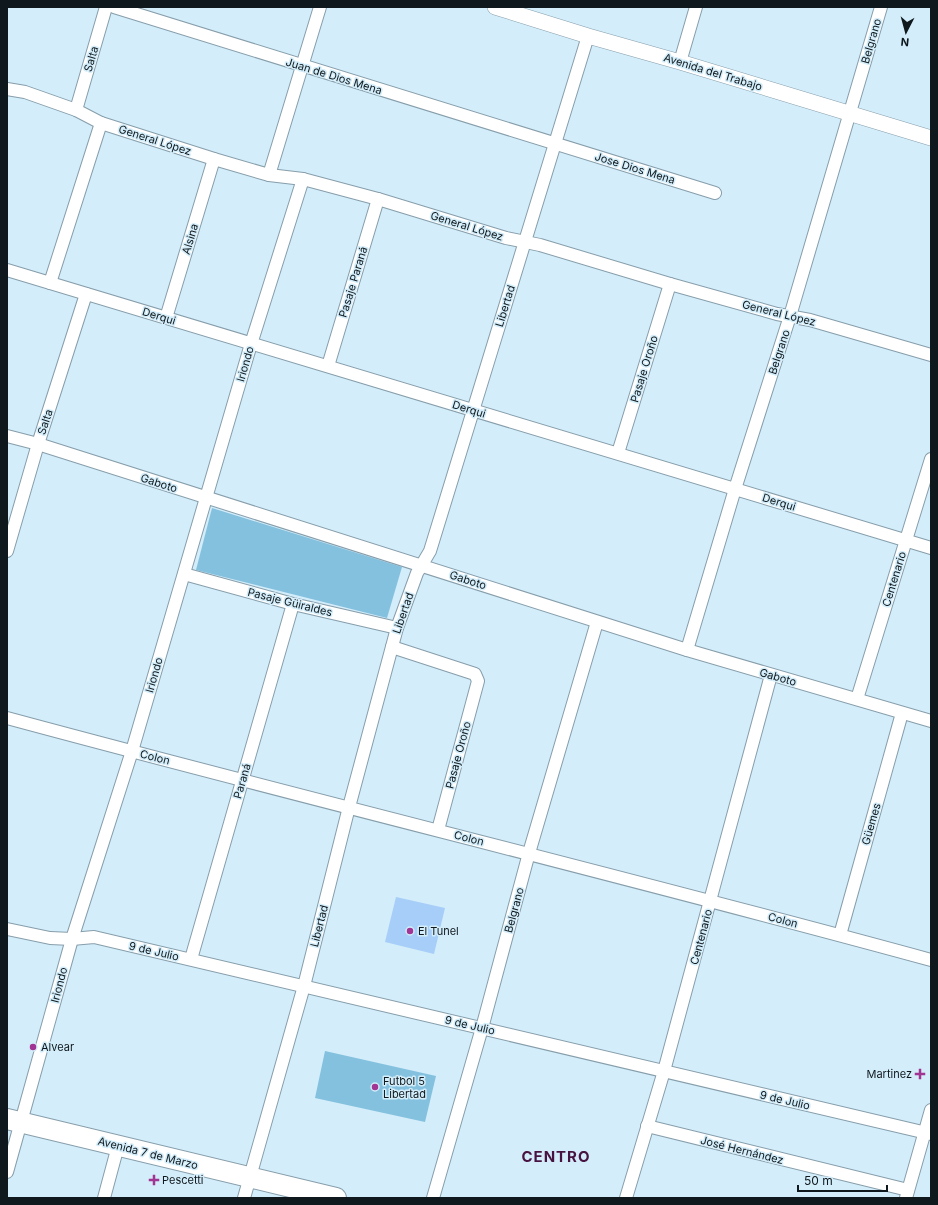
<svg xmlns="http://www.w3.org/2000/svg" width="938" height="1205" font-family="Inter,sans-serif">
	<style>
		.green { fill: #84c1df }
		.building { fill: #a6cef8 }
		.lines { fill: none; stroke-linecap: round; stroke-linejoin: round }
		.minor-casing { stroke: #879eab; stroke-width: 14 }
		.tertiary-casing { stroke: #879eab; stroke-width: 16 }
		.primary-casing { stroke: #879eab; stroke-width: 22 }
		.minor { stroke: #fff; stroke-width: 12 }
		.tertiary { stroke: #fff; stroke-width: 15 }
		.primary { stroke: #fff; stroke-width: 20 }
		.poi-dot { fill: #a23493; stroke: #d3edfa; stroke-width: 1.5 }
		.labels { text-anchor: middle; stroke-width: 3; stroke-linejoin: round; paint-order: stroke }
		.street-label { font-size: 11px; fill: #0f181c; stroke: #d3edfa }
		.poi-label { font-size: 11px; fill: #0f181c; stroke: #d3edfa; text-anchor: start }
		.district-label { font-size: 15px; font-weight: bold; letter-spacing: 1px; fill: #471340; stroke: #d3edfa }
	</style>
	<rect width="100%" height="100%" fill="#d3edfa"/>
	<g class="green">
		<path d="M212,508L402,567L387,618L196,570Z"/>
		<path d="M325,1051L436,1076L425,1122L315,1098Z"/>
	</g>
	<path class="building" d="M396,897L445,908L434,954L385,942Z"/>
	<g class="lines">
		<g class="minor-casing">
			<g id="minor">
				<path d="M114,7L715,193"/>
				<path d="M680,62L696,7"/>
				<path d="M7,89L25,92L76,110L101,123L214,159L269,175L303,179L378,199L506,238L540,245L670,284L777,314L810,320L931,355"/>
				<path d="M76,110L106,7"/>
				<path d="M269,175L320,7"/>
				<path d="M7,270L931,548"/>
				<path d="M50,283L101,123"/>
				<path d="M166,318L214,159"/>
				<path d="M328,366L378,199"/>
				<path d="M7,436L38,444L687,650L931,721"/>
				<path d="M618,453L670,284"/>
				<path d="M7,551L38,444L86,294"/>
				<path d="M184,574L293,604L397,628"/>
				<path d="M392,647L475,674L478,681L438,830"/>
				<path d="M687,650L735,489L790,316L881,7"/>
				<path d="M857,699L931,459"/>
				<path d="M7,718C314,801 624,876 931,960"/>
				<path d="M7,929L50,938L72,939L94,937L931,1134"/>
				<path d="M840,935L902,713"/>
				<path d="M191,959L293,604"/>
				<path d="M647,1126L908,1190"/>
				<path d="M7,1172L72,939L132,751L251,344L303,179"/>
				<path d="M104,1198L118,1146"/>
				<path d="M244,1198L304,986L349,807L397,628L417,573L430,551L588,36"/>
				<path d="M433,1198L482,1028L529,853L597,622"/>
				<path d="M626,1198L664,1071L771,675"/>
				<path d="M906,1198L931,1110"/>
			</g>
		</g>
		<g class="tertiary-casing">
			<path id="tertiary" d="M495,7L588,36L680,62L931,138"/>
		</g>
		<g class="primary-casing">
			<path id="primary" d="M7,1119L336,1198"/>
		</g>
		<use href="#minor" class="minor"/>
		<use href="#tertiary" class="tertiary"/>
		<use href="#primary" class="primary"/>
	</g>
	<g class="poi-dot">
		<circle cx="410" cy="931" r="4"/>
		<circle cx="33" cy="1047" r="4"/>
		<path d="M918 1068h4v4h4v4h-4v4h-4v-4h-4v-4h4z"/>
		<circle cx="375" cy="1087" r="4"/>
		<path d="M152 1174h4v4h4v4h-4v4h-4v-4h-4v-4h4z"/>
	</g>
	<g class="labels">
		<g class="street-label">
			<text transform="translate(871 41) rotate(-74)" y="4">Belgrano</text>
			<text transform="translate(91 59) rotate(-74)" y="4">Salta</text>
			<text transform="translate(713 72) rotate(17)" y="4">Avenida del Trabajo</text>
			<text transform="translate(334 76) rotate(17)" y="4">Juan de Dios Mena</text>
			<text transform="translate(155 140) rotate(18)" y="4">General López</text>
			<text transform="translate(635 168) rotate(17)" y="4">Jose Dios Mena</text>
			<text transform="translate(467 226) rotate(17)" y="4">General López</text>
			<text transform="translate(190 239) rotate(-73)" y="4">Alsina</text>
			<text transform="translate(353 282) rotate(-73)" y="4">Pasaje Paraná</text>
			<text transform="translate(505 306) rotate(-73)" y="4">Libertad</text>
			<text transform="translate(779 313) rotate(14)" y="4">General López</text>
			<text transform="translate(159 316) rotate(17)" y="4">Derqui</text>
			<text transform="translate(779 352) rotate(-72)" y="4">Belgrano</text>
			<text transform="translate(245 364) rotate(-74)" y="4">Iriondo</text>
			<text transform="translate(644 369) rotate(-73)" y="4">Pasaje Oroño</text>
			<text transform="translate(469 409) rotate(17)" y="4">Derqui</text>
			<text transform="translate(45 422) rotate(-72)" y="4">Salta</text>
			<text transform="translate(159 483) rotate(18)" y="4">Gaboto</text>
			<text transform="translate(779 502) rotate(17)" y="4">Derqui</text>
			<text transform="translate(894 579) rotate(-73)" y="4">Centenario</text>
			<text transform="translate(468 580) rotate(18)" y="4">Gaboto</text>
			<text transform="translate(290 602) rotate(14)" y="4">Pasaje Güiraldes</text>
			<text transform="translate(403 613) rotate(-71)" y="4">Libertad</text>
			<text transform="translate(154 675) rotate(-74)" y="4">Iriondo</text>
			<text transform="translate(778 677) rotate(16)" y="4">Gaboto</text>
			<text transform="translate(458 755) rotate(-75)" y="4">Pasaje Oroño</text>
			<text transform="translate(155 757) rotate(14)" y="4">Colon</text>
			<text transform="translate(242 781) rotate(-74)" y="4">Paraná</text>
			<text transform="translate(871 824) rotate(-74)" y="4">Güemes</text>
			<text transform="translate(469 838) rotate(14)" y="4">Colon</text>
			<text transform="translate(514 910) rotate(-75)" y="4">Belgrano</text>
			<text transform="translate(783 920) rotate(15)" y="4">Colon</text>
			<text transform="translate(319 926) rotate(-76)" y="4">Libertad</text>
			<text transform="translate(701 937) rotate(-75)" y="4">Centenario</text>
			<text transform="translate(154 951) rotate(13)" y="4">9 de Julio</text>
			<text transform="translate(59 985) rotate(-75)" y="4">Iriondo</text>
			<text transform="translate(470 1025) rotate(13)" y="4">9 de Julio</text>
			<text transform="translate(785 1100) rotate(13)" y="4">9 de Julio</text>
			<text transform="translate(742 1150) rotate(14)" y="4">José Hernández</text>
			<text transform="translate(148 1153) rotate(14)" y="4">Avenida 7 de Marzo</text>
		</g>
		<g class="poi-label">
			<text x="418" y="935">El Tunel</text>
			<text x="41" y="1051">Alvear</text>
			<text x="912" y="1078" text-anchor="end">Martinez</text>
			<text x="383" y="1085">Futbol 5<tspan x="383" dy="13">Libertad</tspan></text>
			<text x="162" y="1184">Pescetti</text>
		</g>
		<g class="district-label">
			<text x="556" y="1162">CENTRO</text>
		</g>
	</g>
	<rect width="938" height="1205" fill="none" stroke="#0f181c" stroke-width="16"/>
	<g transform="translate(906 32) rotate(186)" stroke="#d3edfa" stroke-width="3" paint-order="stroke">
	<path d="M0-3L7 15L0 10L-7 15Z" fill="#0f181c"/>
	<text y="-6" font-size="11" font-weight="bold" text-anchor="middle" fill="#0f181c">N</text>
	</g>
	<path d="M798 1185v6h89v-6" fill="none" stroke="#0f181c" stroke-width="2"/>
	<text x="804" y="1185" font-size="12" fill="#0f181c" stroke="#d3edfa" stroke-width="3" paint-order="stroke">50 m</text>
</svg>
